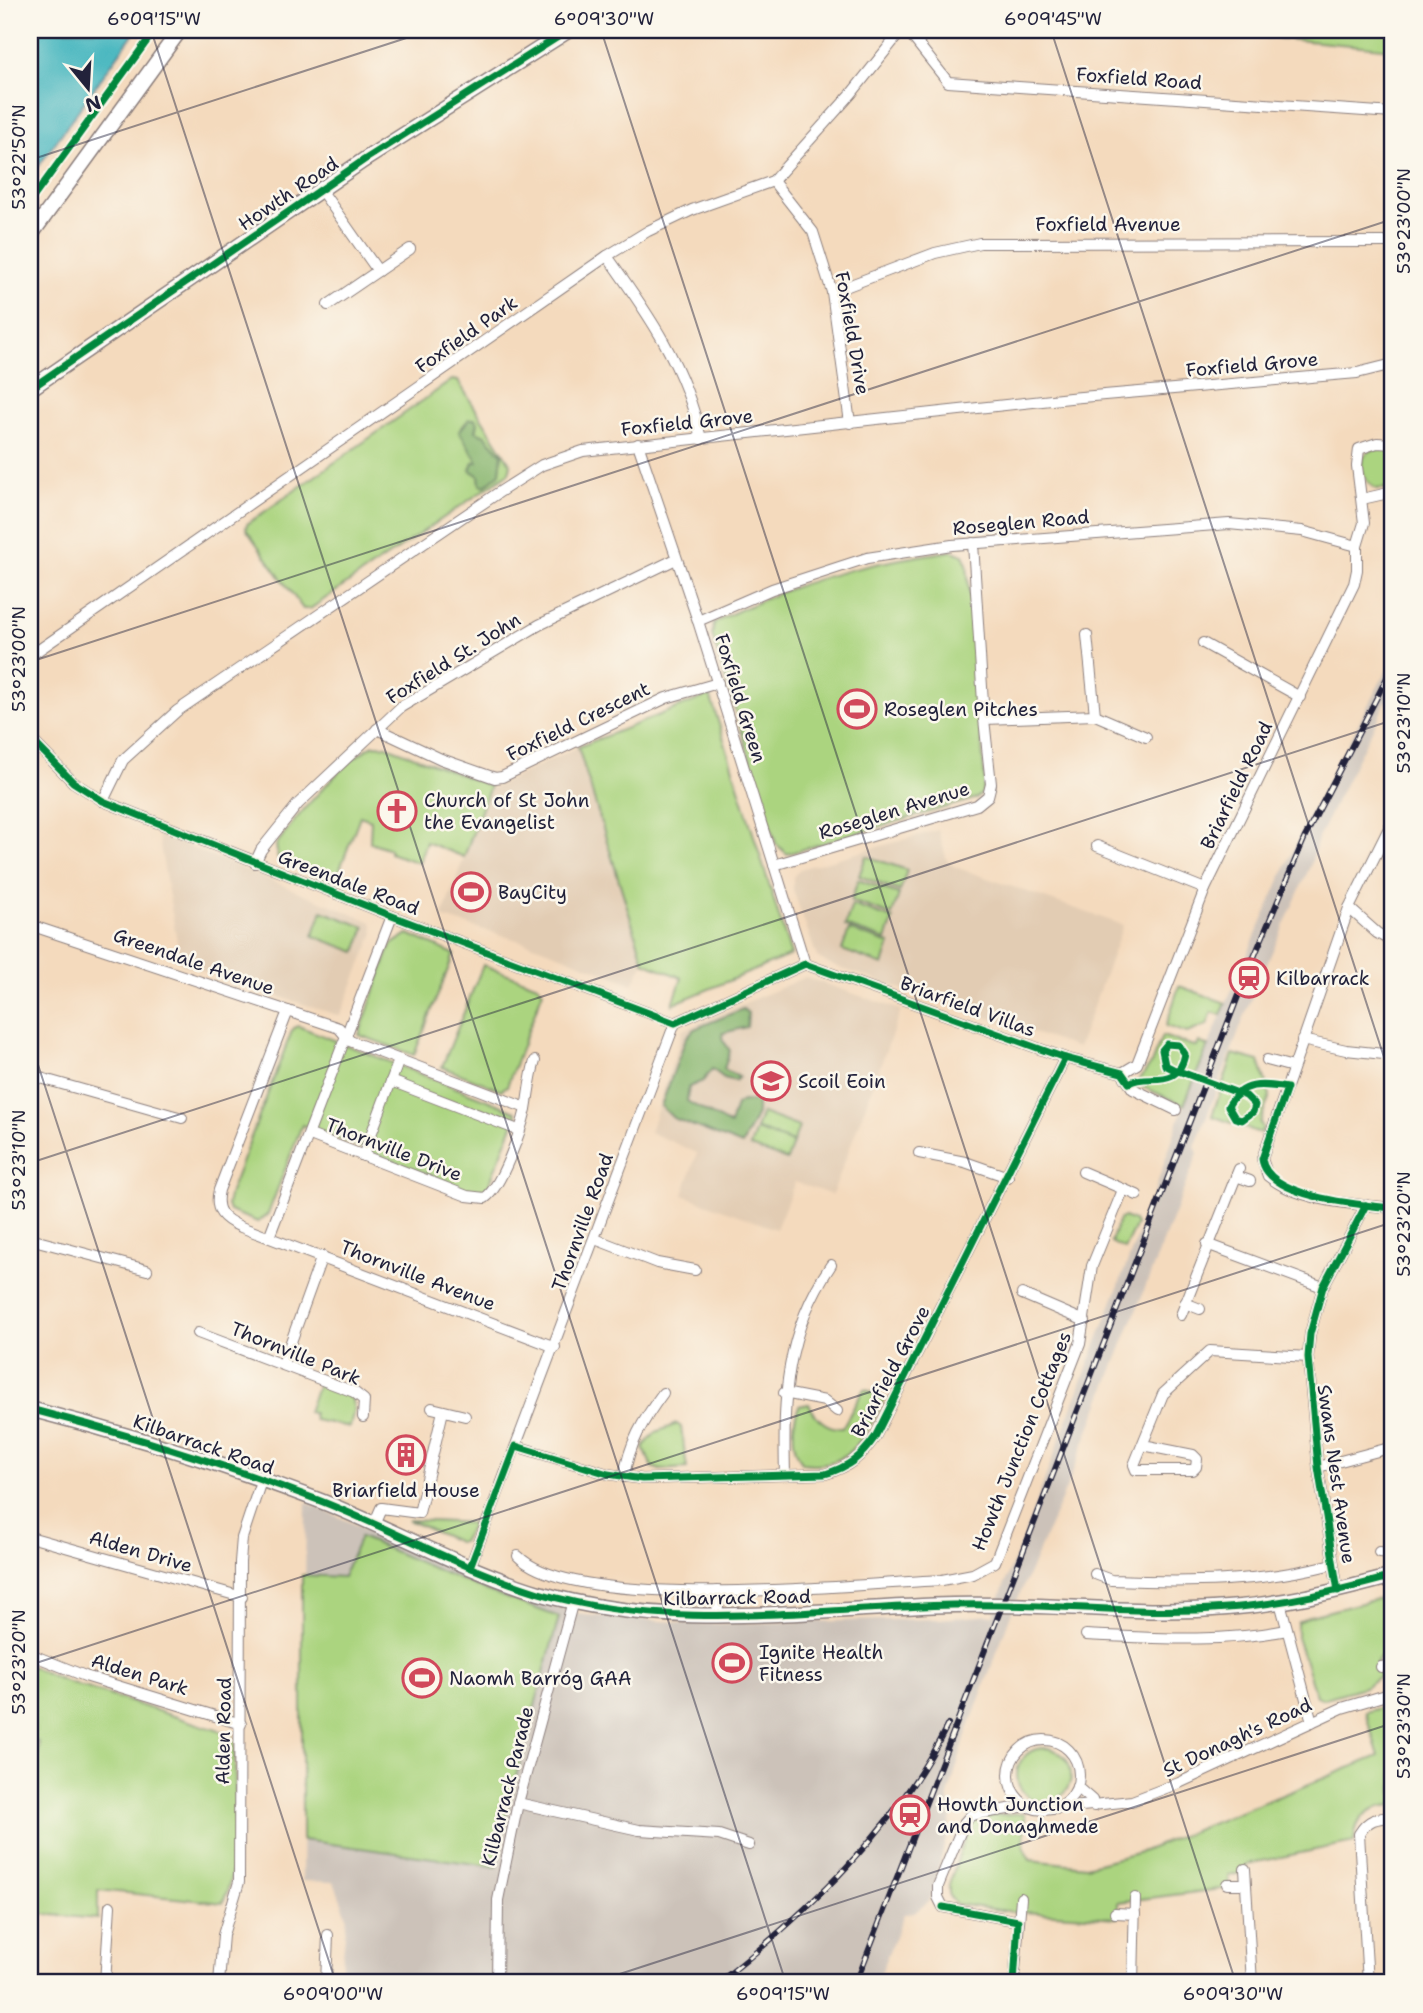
<svg xmlns="http://www.w3.org/2000/svg" width="1423" height="2013" font-family="'Shantell Sans',sans-serif">
	<style>
		.built { fill: #e2ccb3 }
		.industrial { fill: #ccc2b9 }
		.green { fill: #abd47f; stroke: #667b5d; stroke-width: 2 }
		.forest { fill: #88b66e; stroke: #556c54; stroke-width: 2 }
		.water { fill: #48b7c0; stroke: #356c7e; stroke-width: 2 }
		.lines { fill: none; stroke-linecap: round; stroke-linejoin: round }
		.street-casing { stroke: #8b7e7c; stroke-width: 12 }
		.secondary-casing { stroke: #8b7e7c; stroke-width: 17 }
		.street { stroke: #fff; stroke-width: 10 }
		.secondary { stroke: #fff; stroke-width: 14 }
		.rail-casing { stroke: #22223b; stroke-width: 6 }
		.rail { stroke: #fbf7ec; stroke-width: 3.5; stroke-dasharray: 10; stroke-linecap: butt }
		.cycleway-casing { stroke: #fbf7ec; stroke-width: 11 }
		.cycleway { stroke: #00873e; stroke-width: 7 }
		.ticks { fill: none; stroke: #22223b; stroke-width: 2; stroke-opacity: 0.45 }
		.labels { text-anchor: middle; stroke-width: 5; stroke-linejoin: round; paint-order: stroke }
		.street-label { font-size: 19px; fill: #22223b; stroke: #fbf7ec }
		.poi-label { font-size: 19px; fill: #22223b; stroke: #fbf7ec; text-anchor: start }
		.neatline { fill: none; stroke: #22223b; stroke-width: 2.5 }
		.ticks-label { font-size: 18px; text-anchor: middle; fill: #22223b }
	</style>
	<rect width="100%" height="100%" fill="#fbf7ec"/>
	<filter id="ink" filterUnits="userSpaceOnUse"><feTurbulence type="fractalNoise" baseFrequency=".0143" numOctaves="2"/><feDisplacementMap in="SourceGraphic" scale="14" xChannelSelector="R" yChannelSelector="G"/><feConvolveMatrix kernelMatrix="1 2 1 2 8 2 1 2 1" color-interpolation-filters="sRGB"/></filter>
	<filter id="wash" filterUnits="userSpaceOnUse"><feTurbulence type="fractalNoise" baseFrequency=".00686" numOctaves="4" result="noise"/><feDisplacementMap in="SourceGraphic" scale="28" xChannelSelector="R" yChannelSelector="G"/><feGaussianBlur stdDeviation="1.57" result="paint"/><feColorMatrix in="noise" values="0 0 0 0 0 0 0 0 0 0 0 0 0 0 0 0 0 1.4 0 .05"/><feComposite in="paint" operator="in"/></filter>
	<g filter="url(#wash)">
		<rect width="100%" height="100%" fill="#f4dabd"/>
		<g class="built">
			<path d="M578,747L644,962L633,984L540,947L442,917L489,790Z"/>
			<path d="M938,830L947,860L955,867L1123,925L1078,1048L831,965L817,957L793,890V877L800,869Z"/>
			<path d="M158,834L372,922L374,933L340,1016L181,964Z"/>
			<path d="M805,977L901,1010L832,1195L795,1182L776,1229L683,1195L697,1153L650,1132L683,1030Z"/>
			<path d="M30,1741L39,1742L30,1870Z"/>
		</g>
		<path class="industrial" d="M1393,658V688L1318,838L1311,864L1250,1002L1195,1147L1198,1153L1066,1489L1011,1614L966,1735L948,1796L952,1814L933,1891L929,1901L914,1913L904,1914L876,1983H340L347,1916L334,1882L302,1881L306,1502L446,1566L520,1596L584,1615L701,1624L938,1619L993,1615L1155,1190L1184,1105L1226,1003L1302,830Z"/>
		<g class="green">
			<path d="M1393,30V49L1199,31V30Z"/>
			<path d="M452,380L458,381L511,465L509,473L310,609H303L246,529L247,524Z"/>
			<path d="M1393,448V488L1376,489C1364,482 1354,460 1370,451C1377,447 1386,448 1393,448Z"/>
			<path d="M952,551L963,555L967,564L985,783L982,793L977,798L787,854L776,844L712,635L714,624C727,614 744,609 758,602C820,574 884,560 952,551Z"/>
			<path d="M710,695L791,955L673,1004L682,978L644,962L578,747Z"/>
			<path d="M374,745L387,746L490,786L464,857L426,842L419,863L390,853V849L370,842L371,820L360,816L335,882L278,859L276,845C295,818 345,759 374,745Z"/>
			<path d="M866,856L907,870L900,891L859,876Z"/>
			<path d="M858,880L899,894L892,915L851,901Z"/>
			<path d="M852,905L893,919L886,940L845,926Z"/>
			<path d="M322,911L365,927L356,952L313,936Z"/>
			<path d="M849,930L890,944L883,965L842,950Z"/>
			<path d="M408,934L454,954L414,1055L359,1035L391,945Z"/>
			<path d="M483,965L538,985L543,991L507,1086L501,1090L442,1067Z"/>
			<path d="M1179,986L1226,1003L1221,1015L1212,1012L1207,1025L1187,1033L1166,1026Z"/>
			<path d="M298,1026L515,1111L517,1115L488,1187L483,1191H471L302,1125L268,1214L258,1222L229,1211L227,1205L230,1192L293,1028Z"/>
			<path d="M1162,1036L1197,1047L1199,1042L1208,1046L1184,1105L1136,1084L1151,1064Z"/>
			<path d="M1233,1054L1259,1061L1270,1095L1260,1123L1263,1129L1260,1133L1212,1116Z"/>
			<path d="M762,1113L799,1127L793,1142L756,1129Z"/>
			<path d="M756,1130L793,1143L787,1160L750,1147Z"/>
			<path d="M1124,1217L1134,1221L1136,1225L1124,1249L1111,1242L1119,1219Z"/>
			<path d="M318,1383L351,1397L354,1409L350,1427L314,1420L313,1413L308,1412Z"/>
			<path d="M864,1389L885,1398C867,1433 850,1471 803,1463C790,1448 792,1423 799,1406L809,1404C815,1417 826,1429 842,1428Z"/>
			<path d="M677,1424L681,1427L687,1468L660,1470L652,1467L643,1447L656,1432Z"/>
			<path d="M408,1520L473,1523L462,1542H458Z"/>
			<path d="M360,1537L487,1591L559,1617L508,1806L497,1867L302,1840V1575L343,1577Z"/>
			<path d="M1393,1595V1606L1383,1619L1387,1648L1377,1661L1380,1676L1364,1687L1322,1699L1316,1696L1297,1637V1623L1310,1616Z"/>
			<path d="M30,1666L62,1680L232,1735L235,1742C233,1794 243,1854 223,1903L98,1890V1919L30,1913L39,1742L30,1741Z"/>
			<path d="M1393,1704V1805C1369,1806 1355,1817 1354,1842L1247,1864L1242,1873L1228,1875L1229,1888L1118,1902V1918L1007,1911L956,1904L949,1896V1885L969,1826L981,1816L1025,1813L1024,1846L1030,1860L1086,1866L1141,1852L1379,1756L1365,1712Z"/>
			<circle cx="1044" cy="1775" r="27"/>
		</g>
		<g class="forest">
			<path d="M469,419H475L478,423L476,431L485,435L502,454L500,473L485,486L480,485L479,476L470,470L473,462H478L459,431Z"/>
			<path d="M743,1009L748,1013L747,1027L723,1033L722,1038L730,1051L724,1069L739,1077L735,1081L724,1078L712,1069L703,1081L689,1087L687,1101L730,1125L736,1105L742,1101L757,1102V1114L742,1145L673,1118L661,1106L686,1038L694,1029Z"/>
		</g>
		<path class="water" d="M30,30H136L30,178Z"/>
	</g>
	<g filter="url(#ink)">
		<g class="lines">
			<g class="street-casing">
				<g id="street">
					<path d="M907,30L948,82L1393,113"/>
					<path d="M773,181L813,232L832,292L850,423"/>
					<path d="M321,190L378,271"/>
					<path d="M607,256C650,316 685,366 701,439"/>
					<path d="M832,292L935,253L980,243L1393,242"/>
					<path d="M328,305L410,249"/>
					<path d="M638,444L698,621L805,964"/>
					<path d="M1362,499L1393,492"/>
					<path d="M698,621L772,589L867,558L952,545L1229,524L1302,531L1357,546"/>
					<path d="M1203,643L1300,697"/>
					<path d="M30,656L607,256L648,231L692,210L773,181L851,94L902,30"/>
					<path d="M1095,715L1146,737"/>
					<path d="M984,719L1095,715L1087,635"/>
					<path d="M377,729L441,759L495,778L502,777L666,698L718,683"/>
					<path d="M30,738L73,782L103,801L392,916L675,1023"/>
					<path d="M103,801L123,760L177,711L498,493L542,465L583,451L1070,398L1357,373L1393,364"/>
					<path d="M1393,820L1349,908L1262,1159L1268,1176C1299,1202 1355,1204 1393,1208"/>
					<path d="M1097,846L1205,889"/>
					<path d="M255,863L261,850L298,804L401,707L539,625L676,559"/>
					<path d="M774,865L977,805L988,796L991,784L984,719L973,543"/>
					<path d="M1349,908L1377,933L1393,942"/>
					<path d="M30,925L339,1028L350,1041L526,1108"/>
					<path d="M805,964L1065,1058L1122,1073"/>
					<path d="M288,1011L219,1190C214,1211 223,1219 241,1227L555,1347"/>
					<path d="M1302,1040L1346,1050L1393,1055"/>
					<path d="M1267,1060L1293,1067"/>
					<path d="M1122,1073L1137,1064L1205,889L1354,584L1357,570V546L1364,523L1357,466L1359,449L1377,443L1393,444"/>
					<path d="M1122,1073L1133,1089L1176,1110"/>
					<path d="M30,1075L182,1118"/>
					<path d="M391,1081L518,1130"/>
					<path d="M310,1135L467,1196L485,1198C502,1186 521,1130 526,1109C529,1092 530,1077 535,1061"/>
					<path d="M919,1153L965,1162L1008,1177"/>
					<path d="M363,1156L399,1060"/>
					<path d="M1083,1172L1137,1195"/>
					<path d="M1236,1176L1250,1181"/>
					<path d="M269,1237L392,916"/>
					<path d="M30,1239L147,1270"/>
					<path d="M595,1239L657,1263L695,1270"/>
					<path d="M1207,1244L1323,1287"/>
					<path d="M1022,1294L1085,1321"/>
					<path d="M1185,1303L1200,1309"/>
					<path d="M1181,1315L1239,1169"/>
					<path d="M198,1333L354,1392L364,1400L363,1417"/>
					<path d="M283,1364L322,1256"/>
					<path d="M784,1393L825,1401L837,1411"/>
					<path d="M432,1408L465,1416"/>
					<path d="M1143,1445L1193,1455L1197,1459L1196,1467L1193,1470H1136L1134,1465L1163,1394L1210,1351L1308,1357"/>
					<path d="M516,1446L608,1474L642,1479L825,1474C849,1467 861,1457 875,1437L1065,1058"/>
					<path d="M1318,1467L1393,1447"/>
					<path d="M785,1475C783,1397 785,1333 831,1265"/>
					<path d="M624,1477C629,1444 643,1420 663,1393"/>
					<path d="M374,1524L381,1508L419,1513L443,1411"/>
					<path d="M30,1537L242,1597"/>
					<path d="M1379,1552L1393,1553"/>
					<path d="M518,1556C576,1614 856,1584 942,1580L973,1574L995,1562L1080,1344L1092,1266L1123,1190"/>
					<path d="M470,1567L675,1023L805,964"/>
					<path d="M1095,1574L1111,1580C1187,1583 1259,1583 1333,1564"/>
					<path d="M717,1591L718,1616"/>
					<path d="M1338,1591L1318,1467L1308,1357L1310,1334L1323,1287L1366,1205"/>
					<path d="M1280,1602L1312,1722"/>
					<path d="M1393,1622V1638"/>
					<path d="M1086,1635C1153,1638 1221,1643 1287,1630"/>
					<path d="M30,1654L85,1676L241,1724"/>
					<path d="M1381,1667L1393,1665"/>
					<circle cx="1044" cy="1775" r="35"/>
					<path d="M1077,1787L1092,1800L1094,1806"/>
					<path d="M518,1803L639,1830L719,1835L749,1845"/>
					<path d="M1052,1809L1132,1801L1179,1783L1342,1708L1393,1693"/>
					<path d="M1245,1869L1252,1983"/>
					<path d="M1227,1884H1245"/>
					<path d="M1115,1913L1135,1914"/>
					<path d="M1018,1921L943,1907L938,1897V1886L964,1823L971,1815L1027,1806"/>
					<path d="M105,1983L110,1906"/>
					<path d="M219,1983L223,1935L239,1882L240,1562L242,1538L261,1481"/>
					<path d="M326,1983L328,1935"/>
					<path d="M497,1983L498,1900L518,1803L573,1601"/>
					<path d="M1014,1983L1021,1898"/>
					<path d="M1133,1983L1135,1898"/>
					<path d="M1368,1983L1359,1834C1368,1819 1376,1818 1393,1817"/>
				</g>
			</g>
			<g class="secondary-casing">
				<g id="secondary">
					<path d="M30,236L180,30"/>
					<path d="M30,389L364,160L569,30"/>
					<path d="M30,1409C128,1434 223,1464 318,1500C393,1529 463,1570 539,1593C674,1633 815,1608 953,1605C1044,1602 1137,1616 1227,1608C1284,1604 1338,1591 1393,1576"/>
				</g>
			</g>
			<use href="#street" class="street"/>
			<use href="#secondary" class="secondary"/>
			<g class="rail-casing">
				<g id="rail">
					<path d="M718,1983C808,1912 896,1829 948,1724"/>
					<path d="M856,1983L1246,976L1305,837L1393,666"/>
				</g>
			</g>
			<use href="#rail" class="rail"/>
			<g class="cycleway-casing">
				<g id="cycleway">
					<path d="M30,202L155,30"/>
					<path d="M30,389L364,160L569,30"/>
					<path d="M30,738L73,782L103,801L392,916L675,1023L805,964L1065,1058L1122,1073L1129,1083C1147,1072 1178,1091 1185,1054L1179,1045L1167,1044L1162,1050L1165,1065L1173,1069L1246,1096L1255,1105L1253,1112L1242,1120L1235,1118L1228,1106C1243,1081 1261,1084 1287,1088L1262,1159C1267,1198 1361,1205 1393,1208"/>
					<path d="M30,1409C128,1434 223,1464 318,1500C393,1529 463,1570 539,1593C674,1633 815,1608 953,1605C1044,1602 1137,1616 1227,1608C1284,1604 1338,1591 1393,1576"/>
					<path d="M470,1567L516,1446L608,1474L642,1479L825,1474C849,1467 861,1457 875,1437L1065,1058"/>
					<path d="M1338,1591L1318,1467L1308,1357L1310,1334L1323,1287L1366,1205"/>
					<path d="M943,1907L1018,1921L1014,1983"/>
				</g>
			</g>
			<use href="#cycleway" class="cycleway"/>
		</g>
	</g>
	<path class="ticks" d="M151,30L786,1983M601,30L1236,1983M1051,30L1393,1085M30,160L431,30M30,662L1393,219M30,1040L336,1983M30,1163L1393,720M30,1665L1393,1222M592,1983L1393,1723"/>
	<defs>
		<g id="stadium-ring" transform="scale(2.0125)"><circle r="9.5" fill="#fbf7ec" stroke="#d1495b" stroke-width="1.5"/><path d="M0-5a6.5 5 0 1 0 0 10a6.5 5 0 1 0 0-10ZM-3.5-1.8h7v3.6h-7Z" fill="#d1495b"/></g>
		<g id="church-ring" transform="scale(2.0125)"><circle r="9.5" fill="#fbf7ec" stroke="#d1495b" stroke-width="1.5"/><path d="M-1.2-6h2.4v3.5h3.3v2.4h-3.3V6h-2.4V-.1h-3.3v-2.4h3.3Z" fill="#d1495b"/></g>
		<g id="station-ring" transform="scale(2.0125)"><circle r="9.5" fill="#fbf7ec" stroke="#d1495b" stroke-width="1.5"/><path d="M-3-6H3Q5-6 5-4V2Q5 4 3 4L4.5 6H3L1.5 4h-3L-3 6H-4.5L-3 4Q-5 4-5 2V-4Q-5-6-3-6ZM-3.5-4v3h7v-3ZM-3.5 1v1.5H-2V1ZM2 1v1.5H3.5V1Z" fill="#d1495b"/></g>
		<g id="school-ring" transform="scale(2.0125)"><circle r="9.5" fill="#fbf7ec" stroke="#d1495b" stroke-width="1.5"/><path d="M0-5L7-2L0 1L-7-2ZM-4 1L0 2.5L4 1V4Q0 6-4 4Z" fill="#d1495b"/></g>
		<g id="building-ring" transform="scale(2.0125)"><circle r="9.5" fill="#fbf7ec" stroke="#d1495b" stroke-width="1.5"/><path d="M-4-6H4V6H1V3H-1V6H-4ZM-2.5-4.3h1.7v1.8h-1.7ZM.8-4.3h1.7v1.8H.8ZM-2.5-1h1.7V.8h-1.7ZM.8-1h1.7V.8H.8Z" fill="#d1495b"/></g>
	</defs>
	<g fill-rule="evenodd">
		<use href="#stadium-ring" x="857" y="709"/>
		<use href="#church-ring" x="397" y="811"/>
		<use href="#stadium-ring" x="471" y="892"/>
		<use href="#station-ring" x="1249" y="978"/>
		<use href="#school-ring" x="771" y="1081"/>
		<use href="#building-ring" x="406" y="1455"/>
		<use href="#stadium-ring" x="732" y="1663"/>
		<use href="#stadium-ring" x="422" y="1678"/>
		<use href="#station-ring" x="910" y="1815"/>
	</g>
	<g class="labels">
		<g class="street-label">
			<text transform="translate(1139 78) rotate(4)" y="7">Foxfield Road</text>
			<text transform="translate(288 193) rotate(-34)" y="7">Howth Road</text>
			<text x="1108" y="231">Foxfield Avenue</text>
			<text transform="translate(853 333) rotate(80)" y="7">Foxfield Drive</text>
			<text transform="translate(466 334) rotate(-35)" y="7">Foxfield Park</text>
			<text transform="translate(1252 364) rotate(-5)" y="7">Foxfield Grove</text>
			<text transform="translate(687 422) rotate(-6)" y="7">Foxfield Grove</text>
			<text transform="translate(1021 522) rotate(-5)" y="7">Roseglen Road</text>
			<text transform="translate(453 658) rotate(-32)" y="7">Foxfield St. John</text>
			<text transform="translate(741 698) rotate(73)" y="7">Foxfield Green</text>
			<text transform="translate(578 721) rotate(-26)" y="7">Foxfield Crescent</text>
			<text transform="translate(1236 785) rotate(-64)" y="7">Briarfield Road</text>
			<text transform="translate(894 810) rotate(-17)" y="7">Roseglen Avenue</text>
			<text transform="translate(349 882) rotate(21)" y="7">Greendale Road</text>
			<text transform="translate(194 961) rotate(19)" y="7">Greendale Avenue</text>
			<text transform="translate(968 1006) rotate(20)" y="7">Briarfield Villas</text>
			<text transform="translate(394 1149) rotate(21)" y="7">Thornville Drive</text>
			<text transform="translate(582 1222) rotate(-70)" y="7">Thornville Road</text>
			<text transform="translate(418 1275) rotate(21)" y="7">Thornville Avenue</text>
			<text transform="translate(296 1353) rotate(22)" y="7">Thornville Park</text>
			<text transform="translate(890 1371) rotate(-62)" y="7">Briarfield Grove</text>
			<text transform="translate(1021 1441) rotate(-68)" y="7">Howth Junction Cottages</text>
			<text transform="translate(204 1444) rotate(19)" y="7">Kilbarrack Road</text>
			<text transform="translate(1337 1474) rotate(82)" y="7">Swans Nest Avenue</text>
			<text transform="translate(141 1551) rotate(16)" y="7">Alden Drive</text>
			<text transform="translate(737 1597) rotate(-1)" y="7">Kilbarrack Road</text>
			<text transform="translate(140 1674) rotate(17)" y="7">Alden Park</text>
			<text transform="translate(223 1731) rotate(-89)" y="7">Alden Road</text>
			<text transform="translate(1237 1737) rotate(-25)" y="7">St Donagh's Road</text>
			<text transform="translate(507 1786) rotate(-76)" y="7">Kilbarrack Parade</text>
		</g>
		<g class="poi-label">
			<text x="884" y="716">Roseglen Pitches</text>
			<text x="424" y="807">Church of St John<tspan x="424" dy="22">the Evangelist</tspan></text>
			<text x="498" y="899">BayCity</text>
			<text x="1276" y="985">Kilbarrack</text>
			<text x="798" y="1088">Scoil Eoin</text>
			<text x="406" y="1497" text-anchor="middle">Briarfield House</text>
			<text x="759" y="1659">Ignite Health<tspan x="759" dy="22">Fitness</tspan></text>
			<text x="449" y="1685">Naomh Barróg GAA</text>
			<text x="937" y="1811">Howth Junction<tspan x="937" dy="22">and Donaghmede</tspan></text>
		</g>
	</g>
	<rect width="1423" height="2013" fill="none" stroke="#fbf7ec" stroke-width="77"/>
	<g transform="translate(88 88) rotate(162)" stroke="#fbf7ec" stroke-width="5" paint-order="stroke">
	<path d="M0-5L12 26L0 18L-12 26Z" fill="#22223b"/>
	<text y="-10" font-size="19" font-weight="bold" text-anchor="middle" fill="#22223b">N</text>
	</g>
	<rect x="38" y="38" width="1346" height="1936" class="neatline"/>
	<g class="ticks-label">
		<text x="154" y="25">6°09'15"W</text>
		<text x="604" y="25">6°09'30"W</text>
		<text x="1053" y="25">6°09'45"W</text>
		<text transform="translate(19 157) rotate(-90)" y="6">53°22'50"N</text>
		<text transform="translate(1404 221) rotate(-90)" y="6">53°23'00"N</text>
		<text transform="translate(19 659) rotate(-90)" y="6">53°23'00"N</text>
		<text transform="translate(1404 723) rotate(-90)" y="6">53°23'10"N</text>
		<text transform="translate(19 1160) rotate(-90)" y="6">53°23'10"N</text>
		<text transform="translate(1404 1224) rotate(-90)" y="6">53°23'20"N</text>
		<text transform="translate(19 1662) rotate(-90)" y="6">53°23'20"N</text>
		<text transform="translate(1404 1726) rotate(-90)" y="6">53°23'30"N</text>
		<text x="333" y="2000">6°09'00"W</text>
		<text x="783" y="2000">6°09'15"W</text>
		<text x="1233" y="2000">6°09'30"W</text>
	</g>
</svg>
